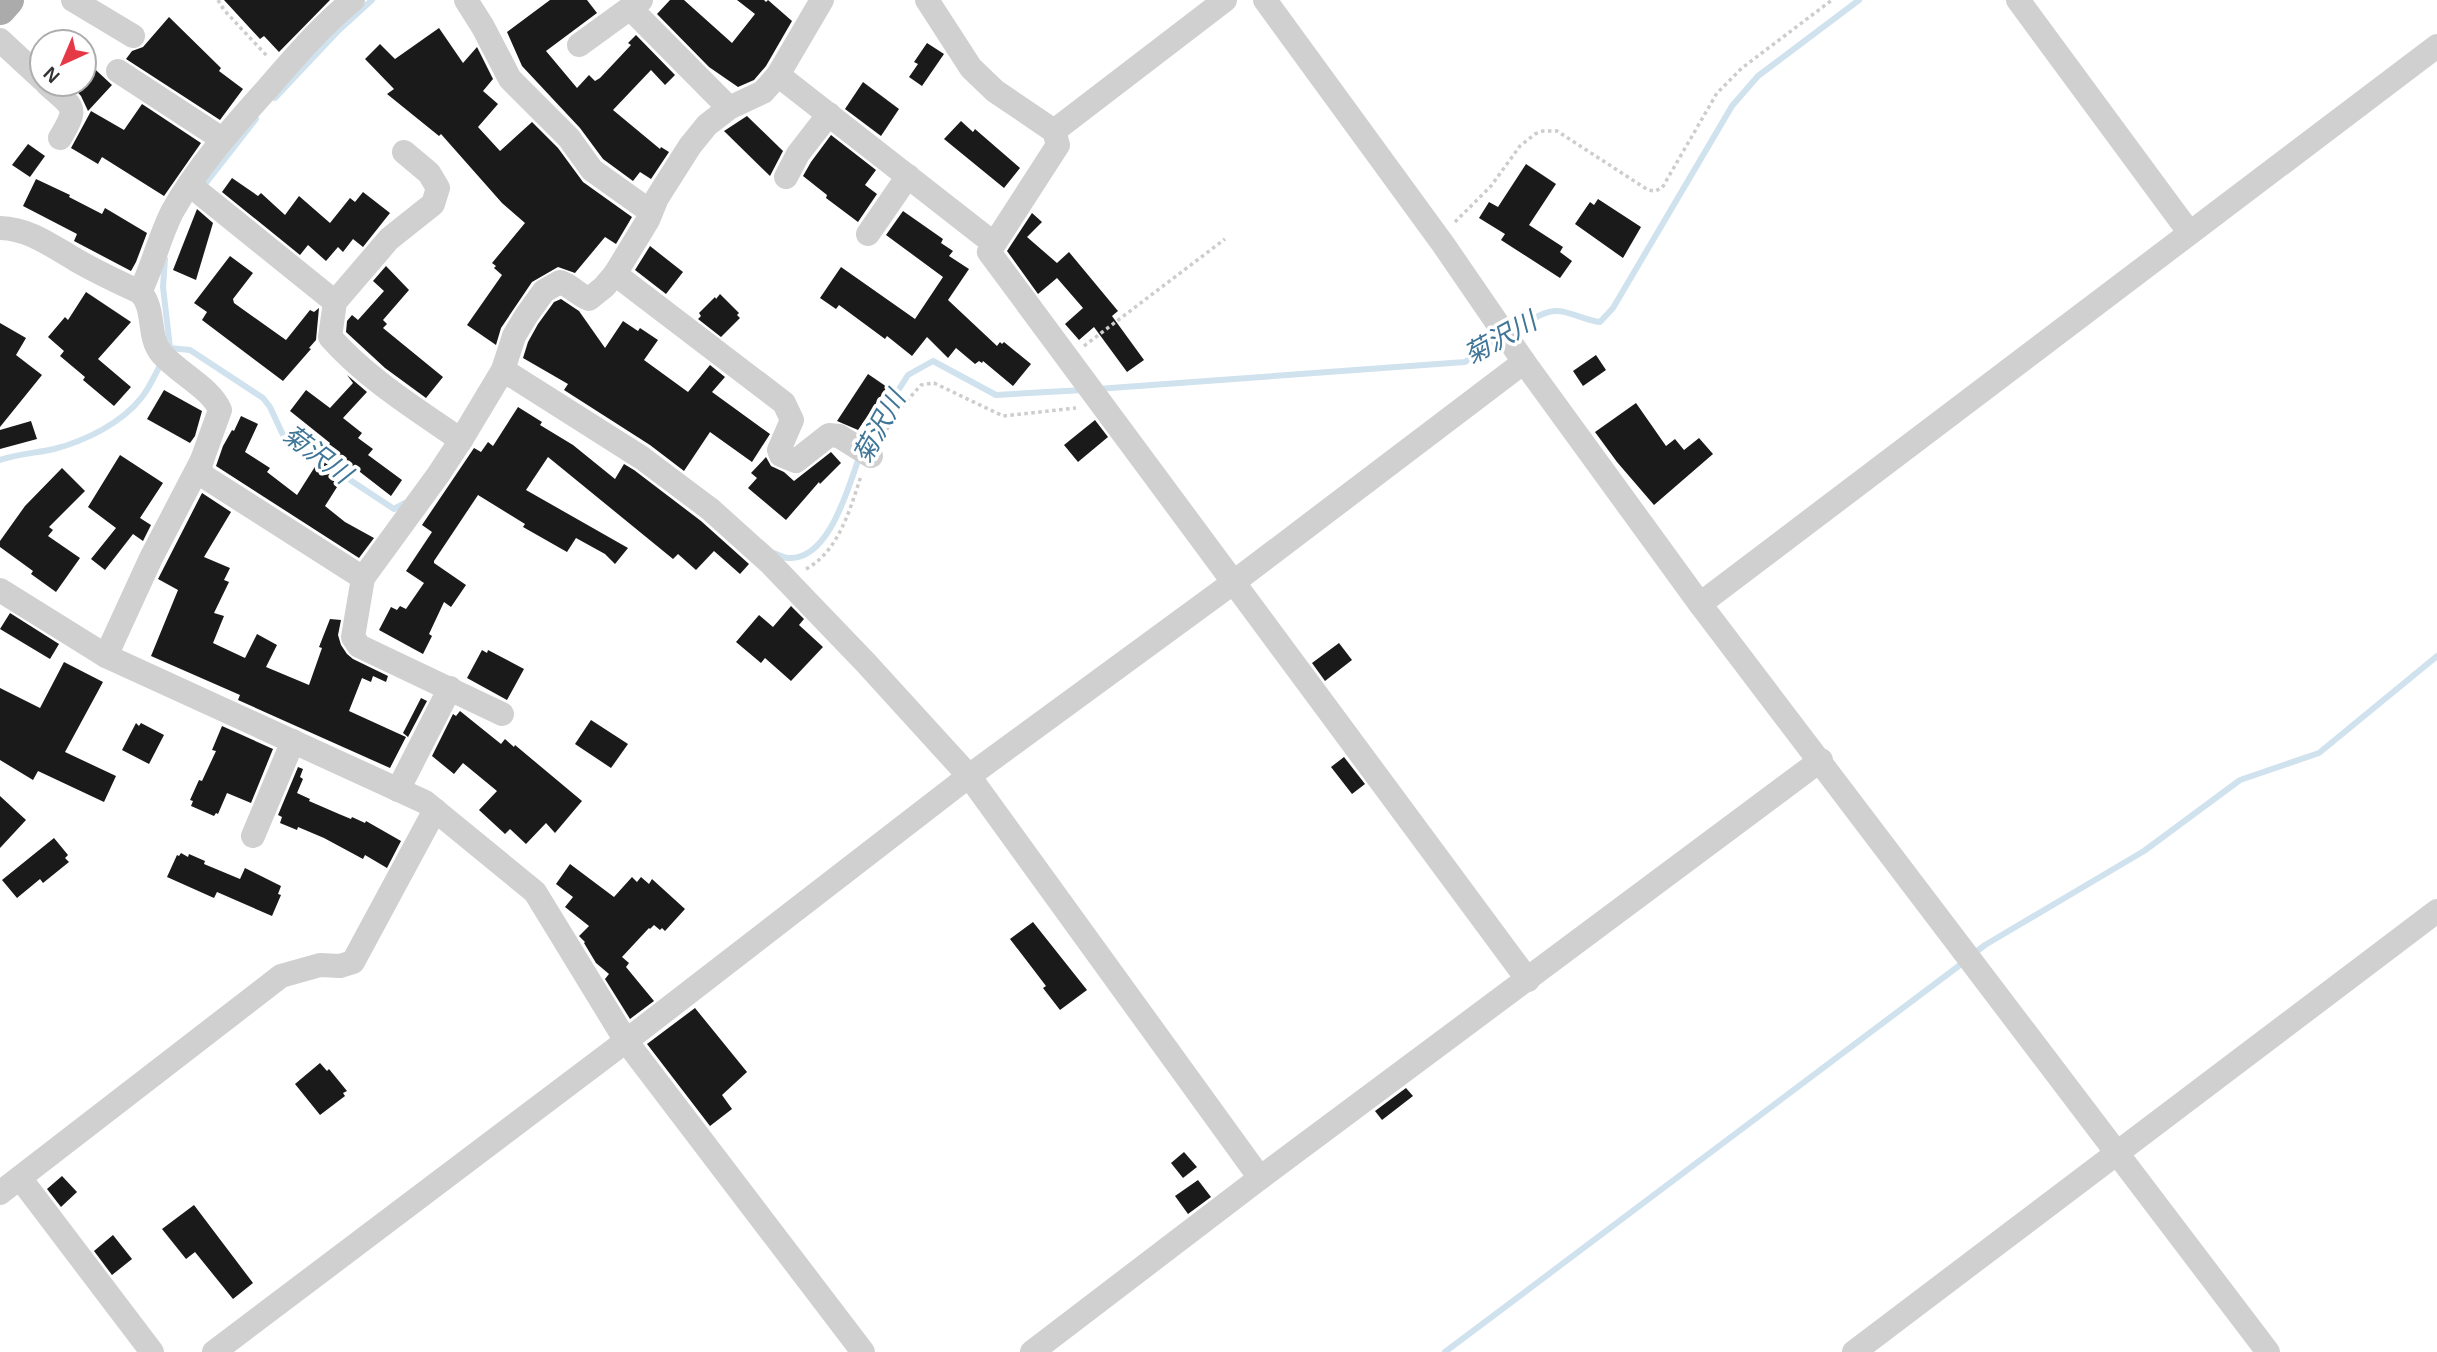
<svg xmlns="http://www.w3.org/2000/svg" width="2437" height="1352" font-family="Arial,'Noto Sans JP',sans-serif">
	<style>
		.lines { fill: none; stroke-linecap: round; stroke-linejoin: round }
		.stream { stroke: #cfe2ee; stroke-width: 6 }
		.building { fill: #1a1a1a }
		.path { stroke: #cdcdcd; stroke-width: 3.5; stroke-dasharray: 3.5 3.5; stroke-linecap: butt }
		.minor { stroke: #d0d0d0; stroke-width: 24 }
		.major { stroke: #ababab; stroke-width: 32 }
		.labels { text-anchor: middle; stroke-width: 7; stroke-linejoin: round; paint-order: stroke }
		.water-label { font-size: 26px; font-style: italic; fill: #3f7597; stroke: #fff }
	</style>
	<rect width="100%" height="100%" fill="#fff"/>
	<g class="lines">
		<g class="stream">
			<path d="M275,98L339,30L372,0"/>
			<path d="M202,188L256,119"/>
			<path d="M165,259L163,287L170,348"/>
			<path d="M1511,333C1525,325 1540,311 1557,311C1570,311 1586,321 1600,322L1613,308L1732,106L1758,76L1859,0"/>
			<path d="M168,351L170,348L190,350L263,398L270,407L283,435L326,464"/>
			<path d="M1097,389L1465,362L1502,339"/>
			<path d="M864,444L908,375L933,361L996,395L1083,390"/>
			<path d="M0,460C18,454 36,453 54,449C85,441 122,423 142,397C150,387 155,374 161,364"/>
			<path d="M338,472L394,509L405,503"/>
			<path d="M773,553C777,554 784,558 788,558C830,561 849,484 860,455"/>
			<path d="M1972,955L1985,945L2144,851L2240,780L2319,753L2437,656"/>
			<path d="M1445,1352L1964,962"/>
		</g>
	</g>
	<g class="building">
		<path d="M224,0H330L279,52L264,36L260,39Z"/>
		<path d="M550,0H587L597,13L546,51L577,88L589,75L595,81L600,78L631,45L628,43L636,35L675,75L665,85L651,70L613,110L660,149L661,147L669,152L651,179L640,172L633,181L603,159L580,128L522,66L507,32Z"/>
		<path d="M670,0H684L732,43L755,14L737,0H764L766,2L768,0L792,21L766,66L754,80L738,87L709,67L657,14Z"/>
		<path d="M169,17L221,68L219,71L243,89L220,120L126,59L132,51L143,47Z"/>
		<path d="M439,28L463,63L477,47L493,79L483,91L498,104L478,127L500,151L532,122L558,148L583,182L632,217L616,244L605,237L575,273L558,267L532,282L501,328L496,345L467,325L502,275L494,268L496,266L492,263L525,223L502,203L441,134L439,136L387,94L394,89L365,59L380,44L395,59Z"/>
		<path d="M927,43L944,54L922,86L909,77L918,64L914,62Z"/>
		<path d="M84,59L112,85L88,111L81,96L70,84H84Z"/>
		<path d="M863,82L899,109L881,136L845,109Z"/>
		<path d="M142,104L201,143L164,196L102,157L98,164L71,148L91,111L124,130Z"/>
		<path d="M747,116L783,151L770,176L724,131Z"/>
		<path d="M961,121L973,132L975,129L1020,168L1004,188L944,139Z"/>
		<path d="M831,135L876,170L865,185L877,194L858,222L826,198L827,195L803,176L811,162Z"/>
		<path d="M28,144L45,156L30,177L12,165Z"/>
		<path d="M1526,164L1556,184L1529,225L1563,247L1560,252L1572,261L1560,278L1501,240L1505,234L1479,218L1489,202L1498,207Z"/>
		<path d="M232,178L258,196L261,193L285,215L299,196L330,223L350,198L355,202L363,192L390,213L363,247L353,239L343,252L338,247L326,261L308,245L300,255L222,192Z"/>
		<path d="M36,179L70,195L69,197L102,214L105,208L147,233L136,262L131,271L74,241L77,234L23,206Z"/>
		<path d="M1598,199L1641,227L1623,258L1575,224L1590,202L1594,205Z"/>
		<path d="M197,209L213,223L196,280L173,270Z"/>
		<path d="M903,211L943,239L941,243L953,251L949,256L969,269L948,300L997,346L1000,342L1002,344L1004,342L1031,364L1013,386L983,361L982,363L979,361L975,364L956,348L948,358L927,337L912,356L887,336L885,339L839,305L836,309L820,298L841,267L915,319L943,277L886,235Z"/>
		<path d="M1032,213L1042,222L1027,237L1057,263L1069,252L1118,311L1112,316L1144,360L1127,372L1094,327L1079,340L1065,324L1083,308L1057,278L1038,294L1007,251Z"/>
		<path d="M650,246L683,272L666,294L635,270Z"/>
		<path d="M230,256L253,273L233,299L234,303L286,340L310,310L314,312L319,308L316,340L309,348L311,349L283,381L202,320L207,312L194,303Z"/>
		<path d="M386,266L409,290L383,320L387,324L383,328L443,377L426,398L385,368L346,332L347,321L352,315L358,320L384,291L373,281Z"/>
		<path d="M86,292L131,322L98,359L131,387L114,406L83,380L85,377L60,356L64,351L48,337L65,317L68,320Z"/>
		<path d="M720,294L739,313L737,315L740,318L721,337L698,319L701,316L699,313L715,297L716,299Z"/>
		<path d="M561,299L579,311L605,348L623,321L638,331L640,328L658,340L644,360L688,392L710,365L725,377L712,392L770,434L752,462L710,432L684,471L650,445L564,390L568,384L523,358L528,342L538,324L554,302Z"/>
		<path d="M0,323L26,338L16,355L42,375L0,427Z"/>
		<path d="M1596,355L1606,370L1583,386L1573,371Z"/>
		<path d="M868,374L887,387L858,430L837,421Z"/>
		<path d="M347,375L367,392L343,418L362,433L358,438L373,449L368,455L402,480L391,496L351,465L325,506L345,522L374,538L359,558L216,466L223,446L232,430L234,431L241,416L258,424L245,452L270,468L267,472L297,495L330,443L290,411L306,390L330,408L353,383Z"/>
		<path d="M164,390L202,411L195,436L190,443L147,419Z"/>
		<path d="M1636,403L1666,446L1675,439L1684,450L1699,438L1713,454L1654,505L1617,462L1595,432Z"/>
		<path d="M518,407L542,422L540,425L573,445L615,479L624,464L634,470L701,521L749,564L740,574L714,551L696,570L678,554L673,559L548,457L526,490L628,548L615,564L605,554L576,538L567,552L523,527L525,524L478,495L434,561V563L466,585L451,607L444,602L429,634L432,636L423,654L379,630L391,607L397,610L400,606L406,609L424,583L406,571L432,532L422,525L474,448L481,452L488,442L493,446Z"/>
		<path d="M1095,420L1108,437L1078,462L1064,445Z"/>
		<path d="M31,421L37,439L0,449V430Z"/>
		<path d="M831,452L841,463L820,484L819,482L786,520L748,488L757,478L751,473L766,457L771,466L784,472L794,481Z"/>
		<path d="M120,455L163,483L140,518L151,525L143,541L133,534L105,570L91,559L116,528L88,507Z"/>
		<path d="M62,468L85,491L49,527L53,530L48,536L80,558L56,592L31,574L33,571L0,547V541L25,506Z"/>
		<path d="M202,493L231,512L204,557L230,568L224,580L229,582L214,613L224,616L213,643L245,658L257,634L277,645L266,667L309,685L322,648L319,647L330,619L341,620L338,635L341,645L347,654L353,659L388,676L386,682L373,676L371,682L362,678L349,711L406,737L390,768L238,700L240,695L151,656L178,590L158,579Z"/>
		<path d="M791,606L804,619L799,625L823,647L791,681L765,658L761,663L736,642L759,615L773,627Z"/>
		<path d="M10,613L59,644L50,659L0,629Z"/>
		<path d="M1339,643L1352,660L1325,681L1312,663Z"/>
		<path d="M482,650L487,653L488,650L524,669L507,700L467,678Z"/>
		<path d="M64,662L103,682L65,752L116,776L104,802L38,771L33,780L0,760V688L40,708Z"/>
		<path d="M421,698L427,701L408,737L403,733Z"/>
		<path d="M460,711L501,744L505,739L514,747L515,745L582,801L555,833L546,823L526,844L510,829L505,834L479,810L497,791L463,763L454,774L432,756L453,714L456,716Z"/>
		<path d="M591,720L628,744L611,768L575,744Z"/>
		<path d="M136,723L139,726L141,723L164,735L149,764L122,750Z"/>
		<path d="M222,726L273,749L251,803L227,793L218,814L216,813L214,816L191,806L193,801L190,800L199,780L202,781L216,751L212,750Z"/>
		<path d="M1344,757L1365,784L1352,794L1331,767Z"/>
		<path d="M298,767L303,769L300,777L303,779L297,793L310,799L309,801L339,814L351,819L352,817L365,823L366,821L401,841L387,868L365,855L363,859L324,838L298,827L297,830L280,823L282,817L278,815Z"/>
		<path d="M0,796L26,820L0,848Z"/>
		<path d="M54,838L68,855L65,858L69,862L43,883L40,879L17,898L2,880Z"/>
		<path d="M181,853L188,857L189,854L205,861L204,864L240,879L245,868L281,886L278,894L281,895L272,916L217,892L214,898L167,877L177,855L179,856Z"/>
		<path d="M570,864L614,897L632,877L637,882L641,877L649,884L652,879L685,909L665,931L662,928L660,930L654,925L650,929L649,928L622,957L629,963L626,967L654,1001L630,1019L605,979L609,974L596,963L584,943L585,942L579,936L589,926L565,907L573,897L556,884Z"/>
		<path d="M1033,922L1087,990L1060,1010L1043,988L1046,986L1010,939Z"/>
		<path d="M695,1008L747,1072L722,1095L732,1109L710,1126L647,1044Z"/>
		<path d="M320,1063L327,1071L329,1069L347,1091L343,1093L345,1096L320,1115L295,1084Z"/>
		<path d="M1406,1088L1413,1096L1382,1120L1375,1111Z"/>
		<path d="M1184,1152L1197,1167L1183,1178L1171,1163Z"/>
		<path d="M62,1176L77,1192L61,1207L47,1189Z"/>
		<path d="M1198,1180L1211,1197L1188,1214L1175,1196Z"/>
		<path d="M194,1205L253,1283L233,1299L195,1252L186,1259L162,1229Z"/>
		<path d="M113,1235L132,1259L112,1275L94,1251Z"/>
	</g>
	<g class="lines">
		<g class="path">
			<path d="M218,0L224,10L267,56"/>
			<path d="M1455,222L1491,186L1520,146L1535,134L1543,131H1557L1648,190L1655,191L1662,188L1717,93L1742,68L1832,0"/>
			<path d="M1084,346L1225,239"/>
			<path d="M883,436L897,412L921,385L934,383L1003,416L1076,408"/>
			<path d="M806,569C839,551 850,509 861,476"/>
		</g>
		<g class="minor">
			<path d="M73,0L133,36"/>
			<path d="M466,0L483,27L510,79L569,138L592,170L651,212"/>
			<path d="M927,0L971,68L995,91L1054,131L1058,145L989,252L1528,980"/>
			<path d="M1265,0L1443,244L1524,362L1700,604L2268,1352"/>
			<path d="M2018,0L2189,232"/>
			<path d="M630,8L729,108"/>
			<path d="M0,40L42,79"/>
			<path d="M579,45L641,0"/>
			<path d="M118,71L222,139"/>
			<path d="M778,75L993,243"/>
			<path d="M47,84C74,108 79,106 60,138"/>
			<path d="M1054,131L1225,0"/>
			<path d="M404,152L429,173L438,188L433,204L389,239L335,302L330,337C366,378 416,409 461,440"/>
			<path d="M786,177L798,154L829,114"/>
			<path d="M190,185L335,302"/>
			<path d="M0,228C30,229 50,245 76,260C97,272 118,282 140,292C156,309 147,336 161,353C178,373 211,388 220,410L202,460L151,558L106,656"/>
			<path d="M868,234L908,176"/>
			<path d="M615,274L784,403L792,420L779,450L781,455L796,461L829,435L839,436L871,456"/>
			<path d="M140,292C153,266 159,238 172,212C197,167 233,127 267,89C294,58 321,26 353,0"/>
			<path d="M503,370L642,458L710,509L769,562L866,663L969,776L1260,1178"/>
			<path d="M202,460L199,469L205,477L363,578L438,475L461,440L503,370L514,336L526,316L544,291L560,282C572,286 578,295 589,299L604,287L615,274L648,220L657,198L690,146L707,125L729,108L763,92L778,75L822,0"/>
			<path d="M363,578L353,637L359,646L502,714"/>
			<path d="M0,590L106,656L425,802L535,892L626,1041L863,1352"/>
			<path d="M1700,604L2437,46"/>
			<path d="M398,790L450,688"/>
			<path d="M253,836L293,741"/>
			<path d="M20,1178L152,1352"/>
			<path d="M0,1193L281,976L320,965L340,966L353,962L435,810"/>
			<path d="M214,1352L626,1041L969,776L1234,582L1524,362"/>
			<path d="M1032,1352L1260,1178L1821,760"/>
			<path d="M1854,1352L2437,911"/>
		</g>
		<path class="major" d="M0,9L8,0"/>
	</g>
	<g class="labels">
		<g class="water-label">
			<text transform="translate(1500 338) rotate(-29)" y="9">菊沢川</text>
			<text transform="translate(879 427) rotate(-61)" y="9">菊沢川</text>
			<text transform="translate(317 454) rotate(37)" y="9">菊沢川</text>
		</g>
	</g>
	<g transform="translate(63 63) rotate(224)"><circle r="33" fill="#ffffff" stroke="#adadad" stroke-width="2"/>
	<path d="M0-5L12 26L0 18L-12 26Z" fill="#e63946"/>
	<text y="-10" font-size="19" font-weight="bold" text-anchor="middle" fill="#333333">N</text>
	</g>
</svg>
